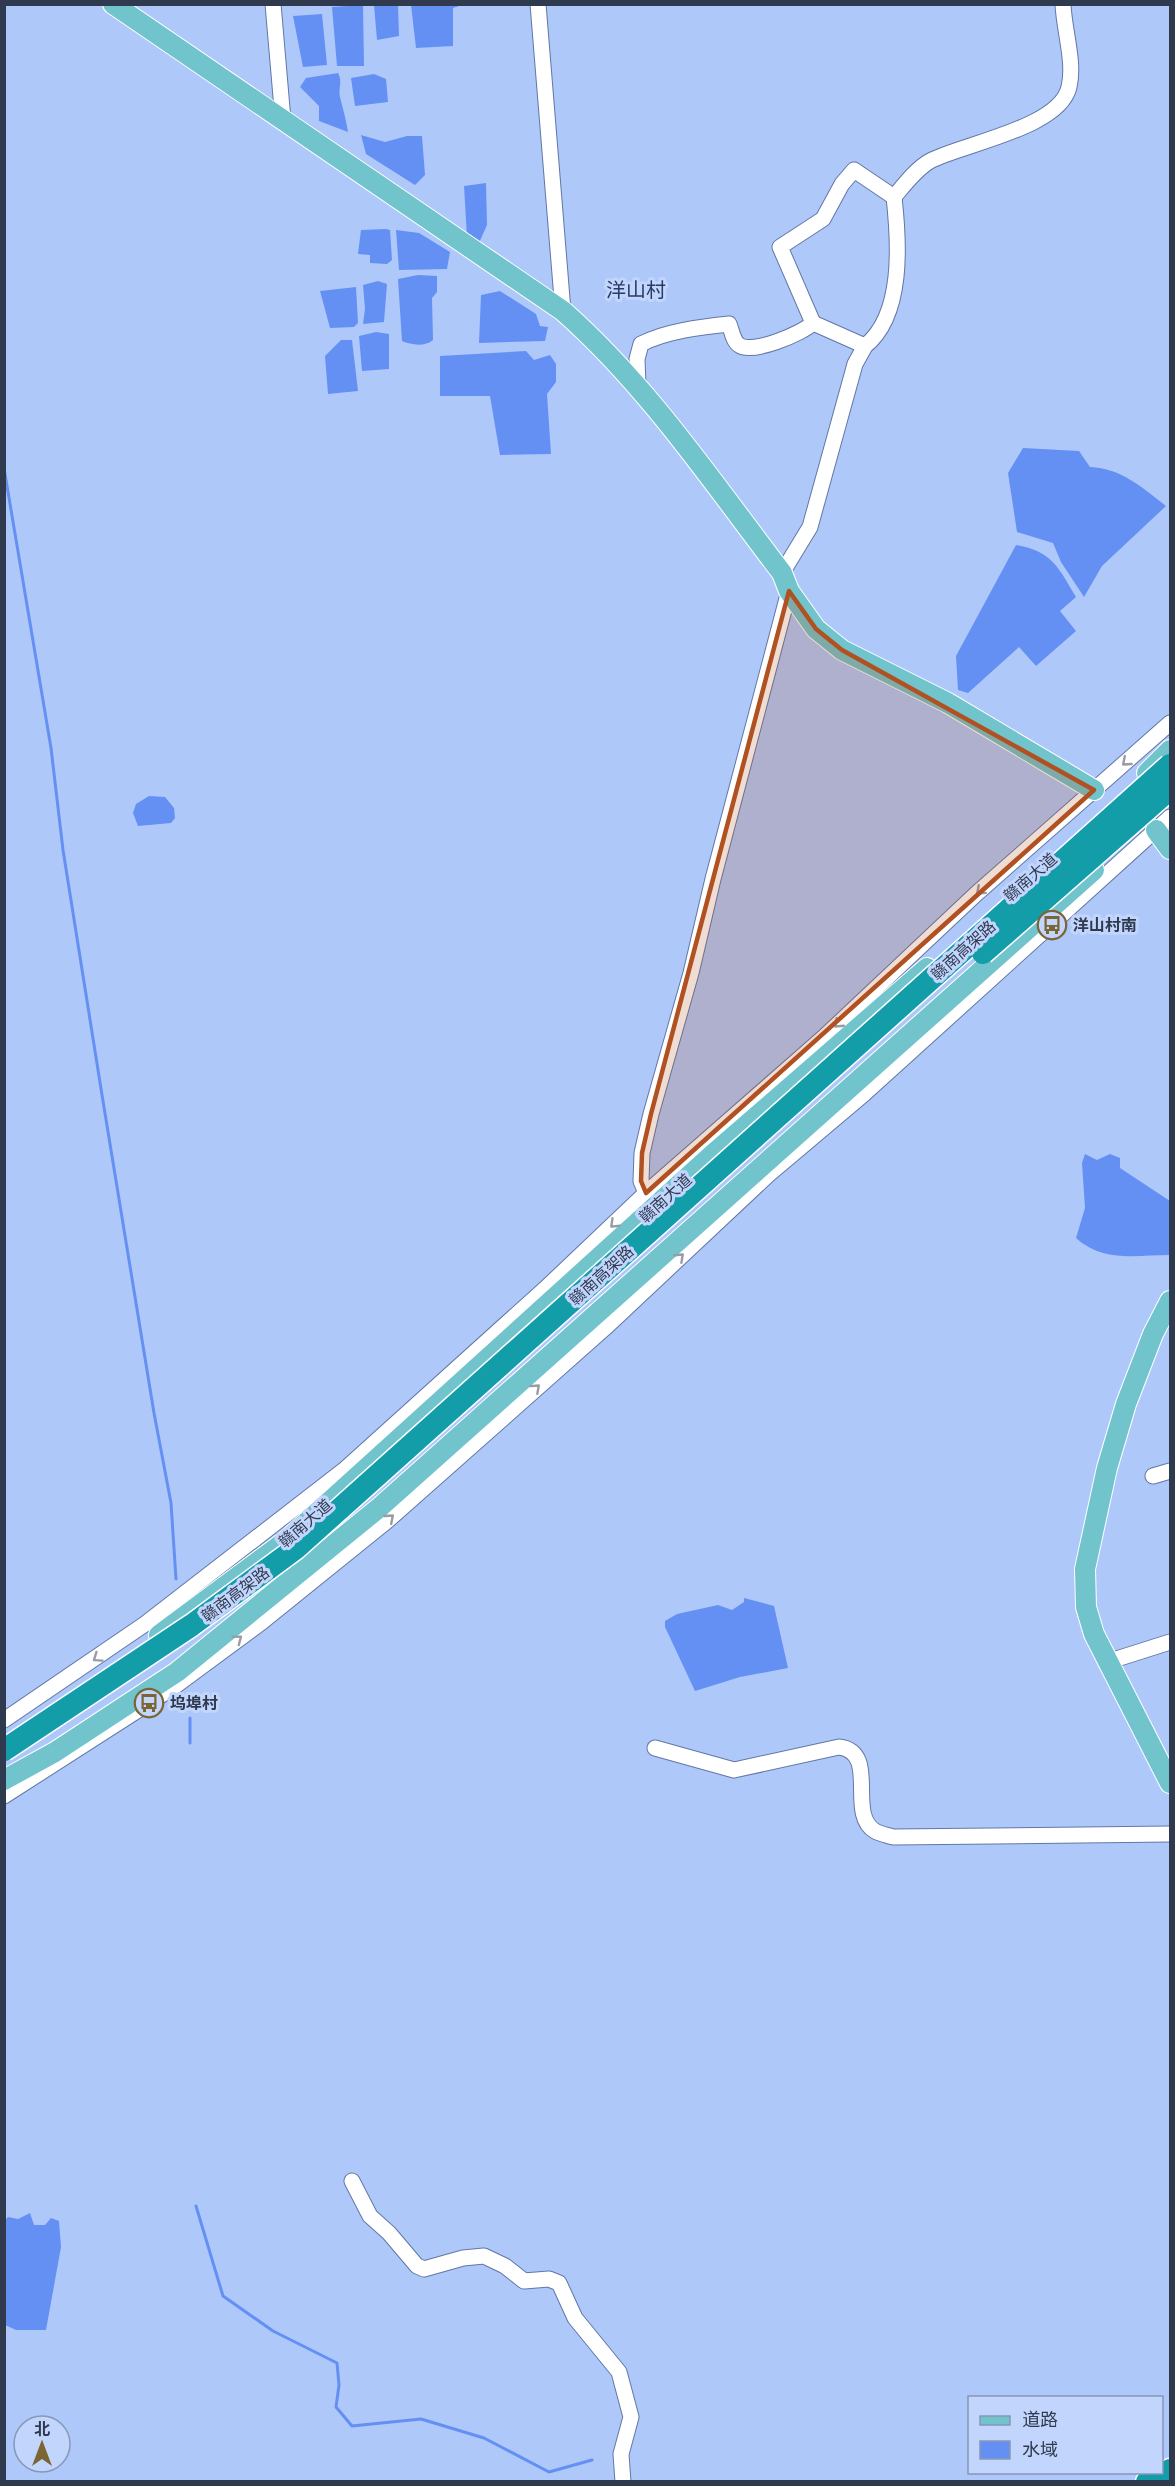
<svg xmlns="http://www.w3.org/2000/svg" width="1175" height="2486" font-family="Overpass,'Noto Sans SC',sans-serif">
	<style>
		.water { fill: #6490f4 }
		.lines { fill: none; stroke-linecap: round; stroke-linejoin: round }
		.stream { stroke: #6490f4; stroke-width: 3 }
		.minor-casing { stroke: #6177a5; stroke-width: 17 }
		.major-casing { stroke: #fff; stroke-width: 22 }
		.highway-casing { stroke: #fff; stroke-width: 25 }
		.minor { stroke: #fff; stroke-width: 15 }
		.major { stroke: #71c4cb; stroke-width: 20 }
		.highway { stroke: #139da9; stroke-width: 22 }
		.highway-bridge-casing { stroke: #fff; stroke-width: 25; stroke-linecap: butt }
		.highway-bridge { stroke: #139da9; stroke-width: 22 }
		.oneway { stroke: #989ca6 }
		.marked { fill: #b15020; fill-opacity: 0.2; stroke: #b15020; stroke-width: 4.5; stroke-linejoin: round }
		.labels { text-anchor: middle; stroke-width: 6; stroke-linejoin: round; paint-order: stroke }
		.street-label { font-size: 16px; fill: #303a4e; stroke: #c1d5fd }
		.poi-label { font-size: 16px; font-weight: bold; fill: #303a4e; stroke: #c1d5fd; text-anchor: start }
		.quarter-label { font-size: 20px; fill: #293b64; stroke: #c1d5fd }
	</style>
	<rect width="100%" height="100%" fill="#afc8fa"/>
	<g class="water">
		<path d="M363,5L364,66H337L332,7Z"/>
		<path d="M374,5H398L399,36L377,40Z"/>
		<path d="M411,5H462L453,8V46L416,48Z"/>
		<path d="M322,14L327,65L303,67L293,16Z"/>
		<path d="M338,73C343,82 338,88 340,97C343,109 346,119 348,132L319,121V106L300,87L306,78Z"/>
		<path d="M374,74L386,79L388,102L355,106L351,78Z"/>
		<path d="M361,135L385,142L407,136H422L425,175L415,185L366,154Z"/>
		<path d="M486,183L487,225L479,243L467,237L464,186Z"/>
		<path d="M386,229L390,230L392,260L387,264L370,263V255L358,254L361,230Z"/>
		<path d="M396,230L419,233L450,252L447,269L399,270Z"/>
		<path d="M418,275L437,276V292L432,298L433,340C425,347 411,345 402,341L398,279Z"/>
		<path d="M378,281L387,284L384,322L363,324L365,309L363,285Z"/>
		<path d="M356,287L358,323L354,327L330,328L320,291Z"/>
		<path d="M500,291L536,314L540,326L548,327L545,341L479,343L481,295Z"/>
		<path d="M376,332L389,334V369L362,371L359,336Z"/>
		<path d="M341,340H352L358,391L328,394L325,356Z"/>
		<path d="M526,351L534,360L550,355L556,364V382L547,394L551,454L500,455L490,396H440V356Z"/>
		<path d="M1023,448L1079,451L1090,467C1121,468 1143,488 1166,506L1102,566L1084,597L1061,562L1053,543L1017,532L1008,473Z"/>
		<path d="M1016,545C1052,551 1058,567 1076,597L1060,611L1076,631L1036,666L1019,647L968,693L958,690L956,656Z"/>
		<path d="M149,796L165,797L174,808L175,818L171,823L138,826L133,813L136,804Z"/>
		<path d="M1085,1154L1097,1160L1110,1154L1120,1158V1168L1170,1201V1255C1136,1255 1104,1263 1076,1238L1085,1208L1082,1163Z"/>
		<path d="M744,1598L774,1606L788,1668L740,1677L695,1691L665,1627V1621L677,1614L718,1605L732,1610L744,1602Z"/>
		<path d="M30,2213L34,2225H45L51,2218L59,2221L61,2247L46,2330H16L5,2325V2220L8,2217L18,2219Z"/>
	</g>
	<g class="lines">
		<g class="stream">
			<path d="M4,468L51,748L63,850L102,1095L154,1413L171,1503L176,1579"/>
			<path d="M190,1743V1718"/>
			<path d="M196,2206L223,2296L273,2331L337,2363L339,2385L336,2407L352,2426L421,2419L484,2438L549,2472L592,2460"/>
		</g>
		<g class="minor-casing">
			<g id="minor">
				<path d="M273,4L283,120"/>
				<path d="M538,4L563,311"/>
				<path d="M813,323L780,247L823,219L842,184L854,170L894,197C904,185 916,169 930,161C962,144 1060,128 1069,87C1075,62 1064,31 1063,4"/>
				<path d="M865,346C904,315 899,242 894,197"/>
				<path d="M638,385L637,359L641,344C666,331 701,327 729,324C732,331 733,341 739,345C752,355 803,333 813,323L865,346L855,364L810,527L782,573"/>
				<path d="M646,1193L641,1181L642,1153L651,1114L691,973L713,879L789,591"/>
				<path d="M1153,1476L1170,1471"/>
				<path d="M1107,1662L1170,1642"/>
				<path d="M4,1720L145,1624L344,1470L548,1286L646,1193L823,1038L976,894L1170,723"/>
				<path d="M655,1748L734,1770L839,1747C880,1752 846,1814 875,1831C880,1834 887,1835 893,1837L1170,1834"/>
				<path d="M4,1796L174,1687L262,1622L386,1522L605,1328L768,1175L864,1094L1170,817"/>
				<path d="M352,2181L370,2216L389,2233L417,2266L424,2269L463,2258L484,2256L505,2266L524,2281L549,2279L559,2283L575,2318L619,2372L631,2417L621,2454L623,2482"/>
			</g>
		</g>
		<g class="major-casing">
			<g id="major">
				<path d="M113,4L563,311C648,386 713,483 782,573L789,591L816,629L842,650L948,703L1094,790"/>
				<path d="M1147,773L1170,750"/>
				<path d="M1156,830L1170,849"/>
				<path d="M1170,1301L1153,1334L1126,1404L1107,1468L1085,1569L1086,1607L1094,1634L1170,1783"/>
				<path d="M159,1635L287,1540L713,1154L927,968"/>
				<path d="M4,1780L55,1752L177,1672L380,1507L1094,870"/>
			</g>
		</g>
		<g class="highway-casing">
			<path id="highway" d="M1147,2482L1170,2470"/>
		</g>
		<use href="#minor" class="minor"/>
		<use href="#major" class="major"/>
		<use href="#highway" class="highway"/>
		<g class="highway-bridge-casing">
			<g id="highway-bridge">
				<path d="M983,953L1170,789"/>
				<path d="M4,1750L192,1625L295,1549L1170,765"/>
			</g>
		</g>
		<use href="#highway-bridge" class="highway-bridge"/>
	</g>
	<defs><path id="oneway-chevron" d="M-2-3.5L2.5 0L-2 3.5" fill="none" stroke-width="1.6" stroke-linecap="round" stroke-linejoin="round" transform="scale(1.5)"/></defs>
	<g class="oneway">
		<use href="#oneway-chevron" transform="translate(1126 762) rotate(139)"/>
		<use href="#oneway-chevron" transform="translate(980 891) rotate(138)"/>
		<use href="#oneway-chevron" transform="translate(838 1024) rotate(137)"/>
		<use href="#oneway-chevron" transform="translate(614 1224) rotate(136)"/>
		<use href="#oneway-chevron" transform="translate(680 1257) rotate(-43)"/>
		<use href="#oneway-chevron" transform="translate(536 1388) rotate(-42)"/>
		<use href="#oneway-chevron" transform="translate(390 1518) rotate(-41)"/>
		<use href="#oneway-chevron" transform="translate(238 1639) rotate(-37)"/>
		<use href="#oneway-chevron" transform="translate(97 1658) rotate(145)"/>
	</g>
	<path class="marked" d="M789,591L816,629L842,650L1094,790L646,1193L641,1181L642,1153L651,1114Z"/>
	<defs>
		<g id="bus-ring" transform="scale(1.5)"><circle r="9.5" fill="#c1d5fd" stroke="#7c6535" stroke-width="1.5"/><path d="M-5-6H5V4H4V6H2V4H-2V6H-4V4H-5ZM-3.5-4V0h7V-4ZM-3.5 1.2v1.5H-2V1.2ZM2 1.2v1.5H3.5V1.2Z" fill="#7c6535"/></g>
	</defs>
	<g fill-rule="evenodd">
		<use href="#bus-ring" x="1052" y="925"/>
		<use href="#bus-ring" x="149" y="1703"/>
	</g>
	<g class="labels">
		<g class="street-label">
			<text transform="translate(1030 877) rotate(-41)" y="6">赣南大道</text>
			<text transform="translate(963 950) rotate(-42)" y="6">赣南高架路</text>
			<text transform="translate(665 1198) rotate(-42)" y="6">赣南大道</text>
			<text transform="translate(601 1275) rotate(-42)" y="6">赣南高架路</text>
			<text transform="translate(305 1523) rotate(-41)" y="6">赣南大道</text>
			<text transform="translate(235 1594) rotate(-37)" y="6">赣南高架路</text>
		</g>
		<g class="poi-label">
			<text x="1073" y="931">洋山村南</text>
			<text x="170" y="1709">坞埠村</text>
		</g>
		<g class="quarter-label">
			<text x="636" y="297">洋山村</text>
		</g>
	</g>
	<rect width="1175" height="2486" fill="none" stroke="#303a4e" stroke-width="12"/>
	<rect x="968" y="2396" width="195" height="78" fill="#c1d5fd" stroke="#8797b7" stroke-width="1.5"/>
	<rect x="980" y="2416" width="30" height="9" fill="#71c4cb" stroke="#8797b7" stroke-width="1.5"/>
	<text x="1022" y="2426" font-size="18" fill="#303a4e">道路</text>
	<rect x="980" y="2441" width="30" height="18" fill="#6490f4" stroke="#8797b7" stroke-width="1.5"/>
	<text x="1022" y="2456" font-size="18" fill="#303a4e">水域</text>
	<g transform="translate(42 2444)"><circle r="28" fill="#c1d5fd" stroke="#8797b7" stroke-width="1.5"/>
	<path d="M0-4.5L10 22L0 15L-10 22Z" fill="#7c6535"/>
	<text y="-9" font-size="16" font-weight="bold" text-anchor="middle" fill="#303a4e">北</text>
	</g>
</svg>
